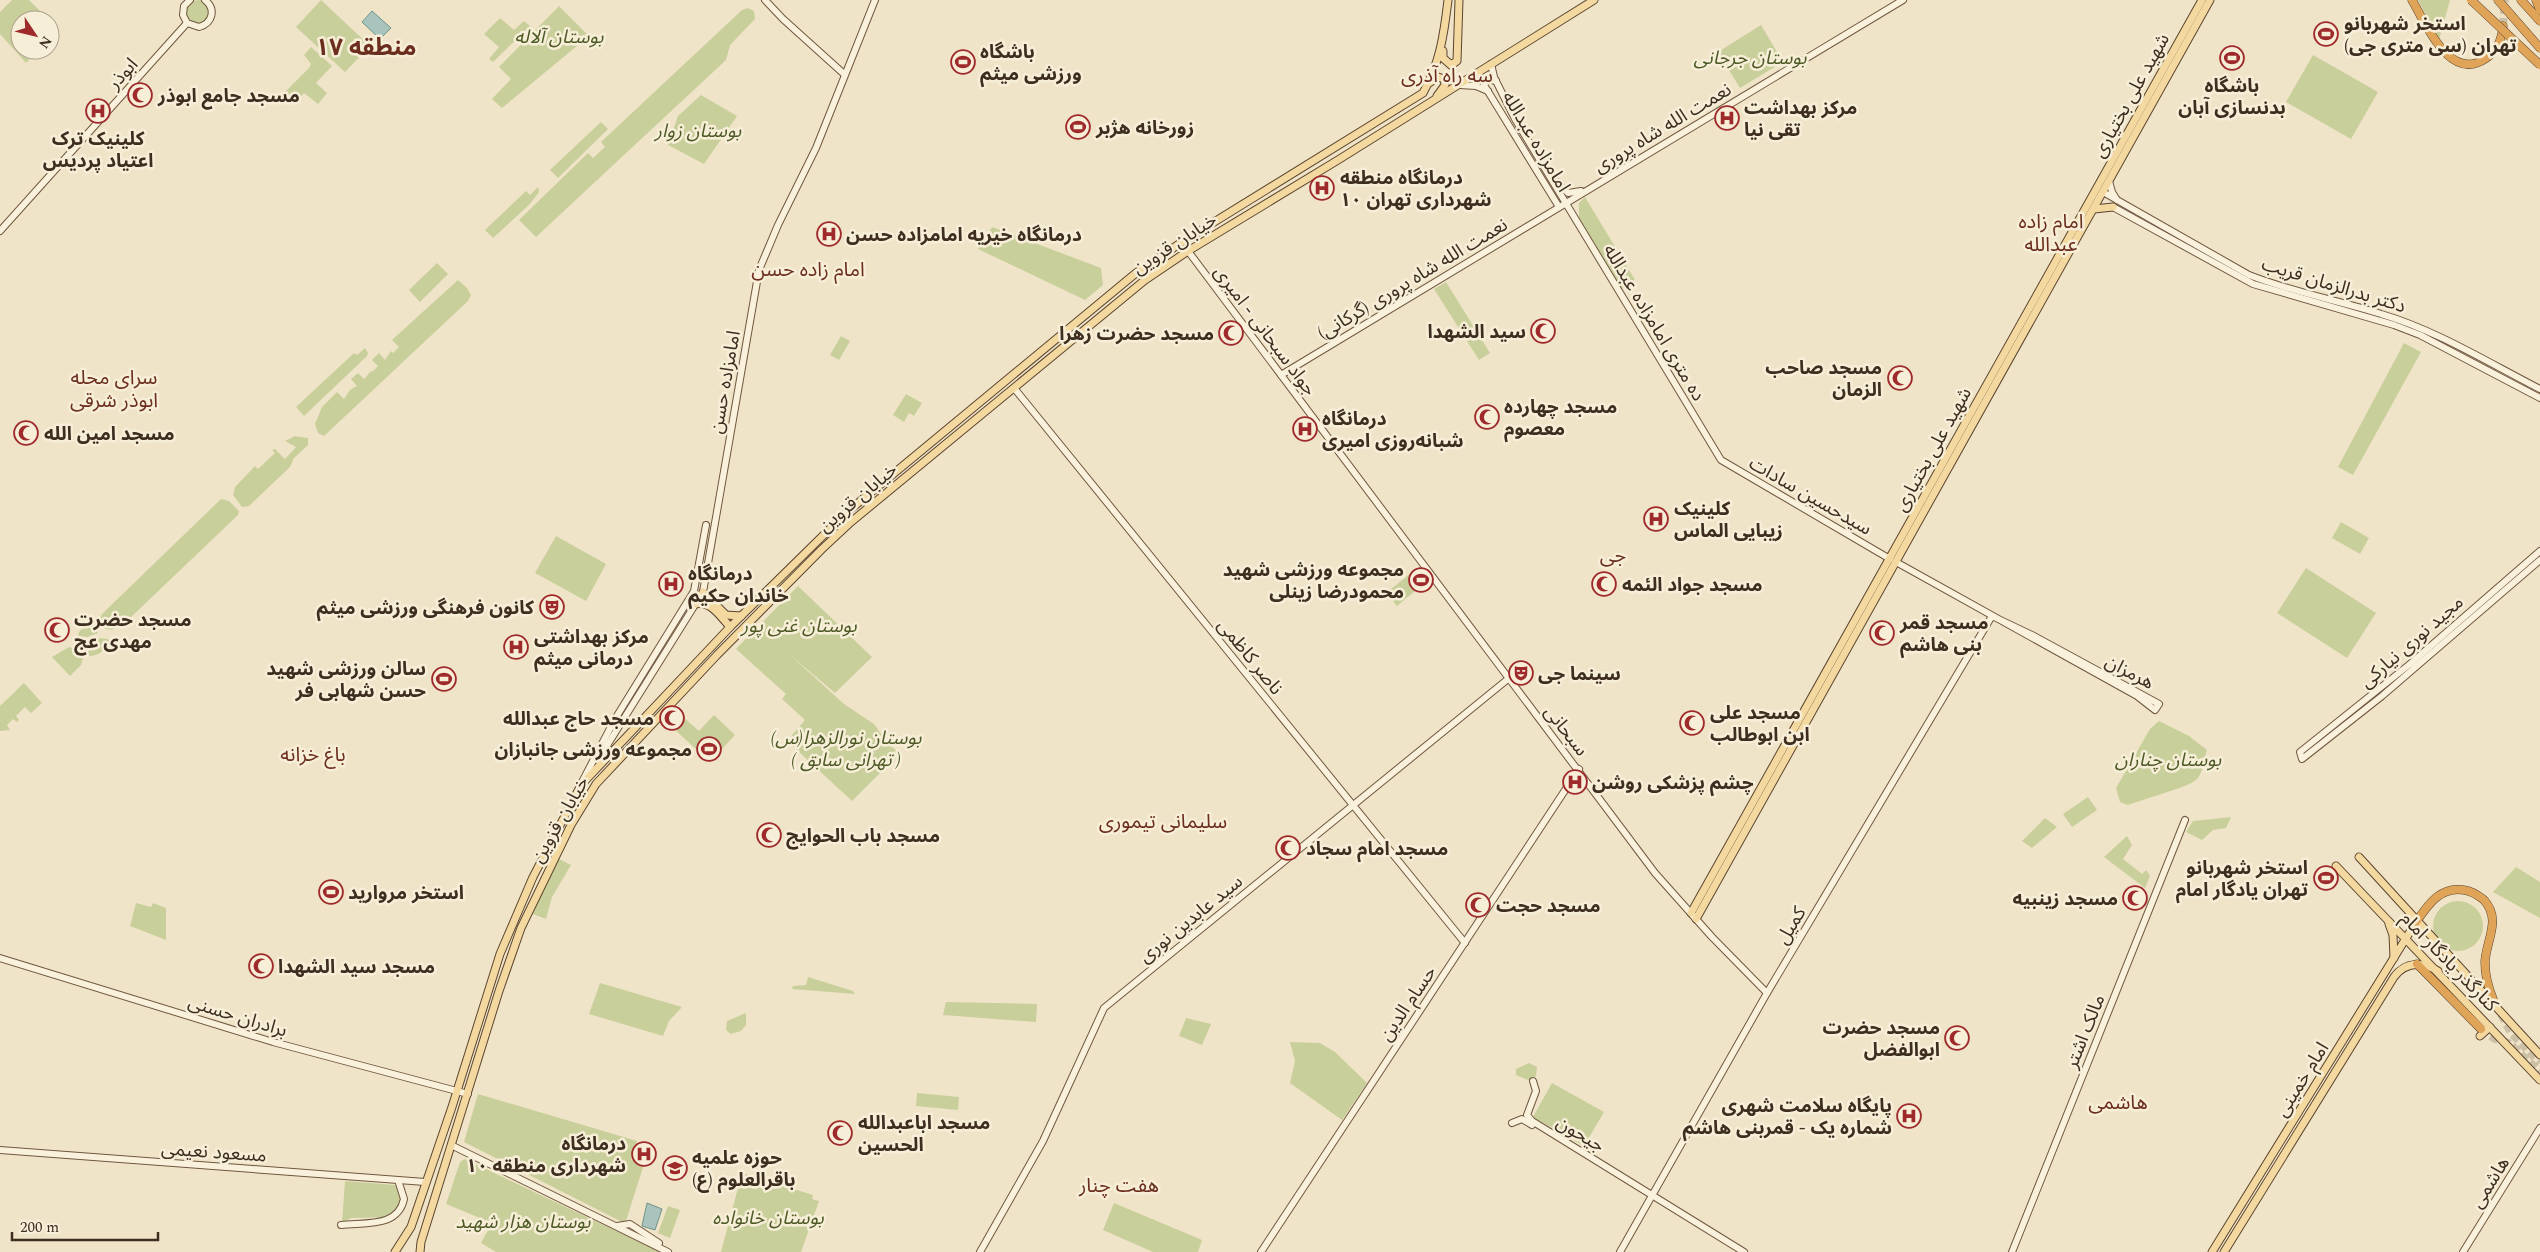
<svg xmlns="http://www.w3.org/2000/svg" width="2540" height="1252" font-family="Spectral,'Noto Sans Arabic',serif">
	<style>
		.green { fill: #c9cf9b }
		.water { fill: #a9c4bc; stroke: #6f938a }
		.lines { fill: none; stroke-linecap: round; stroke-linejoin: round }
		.highway-tunnel { stroke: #ccc0a6; stroke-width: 8; stroke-dasharray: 8 4; stroke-linecap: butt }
		.secondary-casing { stroke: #6f573f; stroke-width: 8 }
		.primary-casing { stroke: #5b4430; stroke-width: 9 }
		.highway-casing { stroke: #5b4430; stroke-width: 9 }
		.secondary { stroke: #faf1dc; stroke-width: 6 }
		.primary { stroke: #f3d9a0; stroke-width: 7 }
		.highway { stroke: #e0a458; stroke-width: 8 }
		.highway-bridge-casing { stroke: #5b4430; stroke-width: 9; stroke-linecap: butt }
		.highway-bridge { stroke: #e0a458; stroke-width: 8 }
		.labels { text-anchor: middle; stroke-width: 5; stroke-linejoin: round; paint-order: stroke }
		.poi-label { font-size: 19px; font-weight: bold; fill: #3d2e20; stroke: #f7eed8; text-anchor: start }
		.park-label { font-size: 19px; font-style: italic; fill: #4d5a26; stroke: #f7eed8 }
		.street-label { font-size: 19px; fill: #3d2e20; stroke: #f7eed8 }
		.neighbourhood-label { font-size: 20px; fill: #6b2e1e; stroke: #f7eed8 }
		.district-label { font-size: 24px; font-weight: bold; fill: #6b2e1e; stroke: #f7eed8 }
	</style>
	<rect width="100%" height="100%" fill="#f0e4c8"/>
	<g class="green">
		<circle cx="198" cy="12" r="12"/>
		<path d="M12,0H29L49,20H20V50H39L26,63L0,34V12Z"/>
		<path d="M321,0L370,46L345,72L296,27Z"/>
		<path d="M2418,0H2450L2439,40Z"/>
		<path d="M559,6L589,36L502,108L492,99L511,79L499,67Z"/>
		<path d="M748,8L754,11L755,19L730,45L726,60L536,237L519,220L588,153L593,158L605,147L601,142L742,10Z"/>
		<path d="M500,18L514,30L524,21L530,26L493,62L489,59L499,47L484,34Z"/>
		<path d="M1761,25L1783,62L1740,88L1718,52Z"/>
		<path d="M311,47L332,66L316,83L327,93L318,104L304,93L296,102L285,92L309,68L311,64L304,55Z"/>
		<path d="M2313,55L2378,92L2351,139L2286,102Z"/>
		<path d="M701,95L737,116L704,164L668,145L678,116Z"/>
		<path d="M601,122L608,129L558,178L550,170Z"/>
		<path d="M538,187L539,192L530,204L493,238L485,230L526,191L530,195Z"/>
		<path d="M1585,197L1635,280L1622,289L1579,219V203Z"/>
		<path d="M992,227L1101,268L1103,285L1085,300L978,249Z"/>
		<path d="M437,263L448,274L420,302L409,290Z"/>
		<path d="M458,280L467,288L471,295L468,301L324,436L318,433L315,424L322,407L337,392L344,399L350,390L357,386L351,379L358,373L364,379L371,371L372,372L378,366L372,360L379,353L385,360L391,351L393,353L399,347L392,340Z"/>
		<path d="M1446,282L1490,353L1479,360L1434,289Z"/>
		<path d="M841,336L850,341L839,360L830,355Z"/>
		<path d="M2404,343L2421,352L2353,475L2338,467Z"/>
		<path d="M365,348L368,353L367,356L304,416L296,407L354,353L357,355Z"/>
		<path d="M906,394L922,403L914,416L909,413L904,422L893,415Z"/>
		<path d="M295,436L308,438V445L294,458L290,467L249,506L242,507L233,495L235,487L255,466L258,469L275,453L272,450L275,449L285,459L296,447L285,441Z"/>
		<path d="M221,499L229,501L239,511L238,515L131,617L112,630L103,628L99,620L102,614Z"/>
		<path d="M2341,522L2369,538L2360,554L2332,538Z"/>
		<path d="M556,536L606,564L586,601L535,573Z"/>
		<path d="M2306,568L2376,613L2347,658L2277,613Z"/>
		<path d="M1411,573L1421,586L1397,606L1386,593Z"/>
		<path d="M798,586L872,657L835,693L789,654L844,704L874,724L888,744L900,753L852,801L787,741L805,720L782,699L786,694L736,649Z"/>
		<path d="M94,618L98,633L87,637L78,636L79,632Z"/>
		<path d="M99,638L108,639L110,643C104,650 99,656 89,656L84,646L73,642L86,643Z"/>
		<path d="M69,647L82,651L84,655L81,665L70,676L52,657Z"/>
		<path d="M24,683L42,703L31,713L25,707L16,716L19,720L17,722L13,719L7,725L10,730L0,731V706Z"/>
		<path d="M714,715L735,735L710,762L673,728L683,717L699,731Z"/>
		<path d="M2159,721L2189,736L2207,750C2204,758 2203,774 2196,780C2186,788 2143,799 2128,805L2120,802L2116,788L2150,729Z"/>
		<path d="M2088,797L2097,810L2072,827L2063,814Z"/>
		<path d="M2231,817L2226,828L2213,830L2202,840L2186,832L2193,821Z"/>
		<path d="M2045,818L2057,827L2032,848L2022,841Z"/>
		<path d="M2127,836L2132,845L2123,859L2142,874L2146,870L2150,876L2145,888L2104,857Z"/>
		<path d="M559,859L571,865L552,897L546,919L533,914L541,893Z"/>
		<path d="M2516,867L2540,882V918L2493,892Z"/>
		<circle cx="2458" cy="926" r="25"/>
		<path d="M136,903L151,907L153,903L166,908V940L130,926Z"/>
		<path d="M808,977L853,991L855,994L792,989L793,986L806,985Z"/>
		<path d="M600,983L682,1007L669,1021L663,1036L589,1014Z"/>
		<path d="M946,1002L1037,1004L1036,1022L943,1015Z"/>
		<path d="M746,1013V1025L741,1031L731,1034L726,1030L727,1021Z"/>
		<path d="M1186,1018L1211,1024L1202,1045L1179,1036Z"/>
		<path d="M1290,1042L1320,1043L1335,1052L1367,1083L1342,1120L1290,1083L1295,1061Z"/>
		<path d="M1529,1063L1537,1067L1536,1076L1528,1080L1516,1075V1069Z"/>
		<path d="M1552,1083L1604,1112L1584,1146L1533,1117Z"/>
		<path d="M917,1093L959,1097L958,1110L916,1106Z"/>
		<path d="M478,1094L637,1141L631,1159L644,1164L626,1221L622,1222L464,1142Z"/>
		<path d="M465,1159L660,1252H496L481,1243L492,1223L446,1204L460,1162Z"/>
		<path d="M742,1173L813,1195L812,1199L819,1201L801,1252H721Z"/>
		<path d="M345,1181L395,1185L402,1194L400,1207L390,1217L351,1218L342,1223Z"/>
		<path d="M1114,1203L1202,1240L1198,1252H1153L1103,1230Z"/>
		<path d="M668,1206L680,1210L670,1238L658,1233Z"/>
	</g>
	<g class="water">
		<path d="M372,11L391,28L380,39L362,22Z"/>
		<path d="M647,1203L662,1209L655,1230L642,1226Z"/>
	</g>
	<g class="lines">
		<g class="highway-tunnel">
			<path d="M2503,26L2505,0"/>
			<path d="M2501,1014L2511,1033L2540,1063"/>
			<path d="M2481,1029L2495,1039L2509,1043L2540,1072"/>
		</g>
		<g class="secondary-casing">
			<g id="secondary">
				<path d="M190,0L184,6L183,15L187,23L199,27C213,23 216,9 205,0"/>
				<path d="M765,0L783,19L844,74"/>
				<path d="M1491,64L1494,77L1515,119L1721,460L1890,559"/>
				<path d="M1496,81L1488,79L1484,85L1559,207"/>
				<path d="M1460,85L1476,86L1488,91"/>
				<path d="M1556,181L1568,193L1581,191"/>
				<path d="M2109,181L2112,192L2117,200"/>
				<path d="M2103,192L2249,275C2292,292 2337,300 2381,314C2436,330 2489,363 2540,389"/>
				<path d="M2113,207L2253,284L2394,325L2420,335L2540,398"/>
				<path d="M0,231L187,23"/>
				<path d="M1188,251L1655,873L1712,937L1767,993"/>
				<path d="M1281,375L1903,0"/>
				<path d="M1014,388L1465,943"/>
				<path d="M2540,551L2410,664L2300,752L2302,759L2382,696L2540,560"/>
				<path d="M1896,562L2137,696L2155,710L2159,704L2032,635L1992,616"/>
				<path d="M600,762L608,744L703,592L759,270L778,225L816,148L875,0"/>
				<path d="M582,782L615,719L694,591L706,525"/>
				<path d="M0,958L273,1042L468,1094"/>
				<path d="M1533,1081L1536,1091L1527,1115L1532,1121L1744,1252"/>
				<path d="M1512,1123L1522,1119L1532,1125"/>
				<path d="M453,1146L668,1252"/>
				<path d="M0,1150L425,1182"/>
				<path d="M341,1225C365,1222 398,1228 404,1199L398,1180"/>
				<path d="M617,1226L630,1224L659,1243"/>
				<path d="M980,1252L1043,1141L1104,1008L1508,679"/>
				<path d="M1261,1252L1579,769"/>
				<path d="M1620,1252L1767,993L1992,616"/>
				<path d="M2012,1252L2185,820"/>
				<path d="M2463,1252L2540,1128"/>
			</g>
		</g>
		<g class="primary-casing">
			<g id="primary">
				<path d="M1443,51V58L1451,65L1457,61L1459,0"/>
				<path d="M1429,83L1438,77L1444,79L1445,85L1437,96"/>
				<path d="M2094,209L2113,207"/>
				<path d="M703,592L726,615L741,616"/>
				<path d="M696,604C710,600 721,617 730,627"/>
				<path d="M2359,857L2540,1055"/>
				<path d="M2336,866L2540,1080"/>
				<path d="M1691,913L2202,0"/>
				<path d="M1696,919L2210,0"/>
				<path d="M2389,924L2393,935L2394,958"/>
				<path d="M2480,1036L2490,1027"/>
				<path d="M395,1252L411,1227L452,1107L500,954L533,877L581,785L731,626L846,513L1136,273L1185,240L1423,93C1440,63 1444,34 1448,0"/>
				<path d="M420,1252L421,1242L499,991L521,928L571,825L596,784L717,655L822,549L851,522L1145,280L1188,251L1338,160L1594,0"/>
				<path d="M2212,1252L2416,922"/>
				<path d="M2224,1252L2394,977C2406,961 2422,962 2438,971"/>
			</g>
		</g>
		<g class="highway-casing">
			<g id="highway">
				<path d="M2412,0C2426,24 2449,82 2485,59C2498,51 2502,39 2503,26"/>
				<path d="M2498,0L2540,48"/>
				<path d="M2521,0L2540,21"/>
				<path d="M2536,0L2540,10"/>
				<path d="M2416,922C2428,905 2440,886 2464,890C2471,891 2478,895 2484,900C2502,920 2486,940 2485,962C2485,975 2488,987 2493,999"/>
				<path d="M2417,964L2481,1029"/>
			</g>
		</g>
		<use href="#secondary" class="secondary"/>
		<use href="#primary" class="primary"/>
		<use href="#highway" class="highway"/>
		<g class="highway-bridge-casing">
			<path id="highway-bridge" d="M2471,0L2540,65"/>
		</g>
		<use href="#highway-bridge" class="highway-bridge"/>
	</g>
	<defs>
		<g id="stadium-ring" transform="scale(1.25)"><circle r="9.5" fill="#f7eed8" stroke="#9e2a2b" stroke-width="1.5"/><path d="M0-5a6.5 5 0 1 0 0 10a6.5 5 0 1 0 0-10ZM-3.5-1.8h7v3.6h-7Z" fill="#9e2a2b"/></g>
		<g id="mosque-ring" transform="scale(1.25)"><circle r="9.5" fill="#f7eed8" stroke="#9e2a2b" stroke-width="1.5"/><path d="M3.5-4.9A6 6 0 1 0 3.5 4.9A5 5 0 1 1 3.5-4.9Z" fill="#9e2a2b"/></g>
		<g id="hospital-ring" transform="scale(1.25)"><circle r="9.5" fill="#f7eed8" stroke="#9e2a2b" stroke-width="1.5"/><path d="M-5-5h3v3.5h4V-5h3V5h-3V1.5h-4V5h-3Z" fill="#9e2a2b"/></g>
		<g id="theatre-ring" transform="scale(1.25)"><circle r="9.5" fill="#f7eed8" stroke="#9e2a2b" stroke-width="1.5"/><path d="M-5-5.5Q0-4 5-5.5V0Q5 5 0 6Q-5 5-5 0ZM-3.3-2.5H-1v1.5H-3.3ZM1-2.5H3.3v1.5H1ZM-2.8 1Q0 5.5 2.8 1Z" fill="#9e2a2b"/></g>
		<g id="university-ring" transform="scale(1.25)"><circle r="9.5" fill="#f7eed8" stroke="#9e2a2b" stroke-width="1.5"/><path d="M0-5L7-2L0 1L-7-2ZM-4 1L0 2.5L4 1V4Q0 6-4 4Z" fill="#9e2a2b"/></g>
	</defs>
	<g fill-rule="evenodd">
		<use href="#stadium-ring" x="2326" y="34"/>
		<use href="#stadium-ring" x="2232" y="58"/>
		<use href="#stadium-ring" x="963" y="62"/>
		<use href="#mosque-ring" x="140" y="95"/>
		<use href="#hospital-ring" x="98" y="111"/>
		<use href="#hospital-ring" x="1727" y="118"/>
		<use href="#stadium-ring" x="1078" y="127"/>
		<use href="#hospital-ring" x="1322" y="188"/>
		<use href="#hospital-ring" x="829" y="234"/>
		<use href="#mosque-ring" x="1543" y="331"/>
		<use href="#mosque-ring" x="1231" y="333"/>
		<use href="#mosque-ring" x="1900" y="378"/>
		<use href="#mosque-ring" x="1487" y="417"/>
		<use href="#hospital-ring" x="1305" y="429"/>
		<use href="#mosque-ring" x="26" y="433"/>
		<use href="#hospital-ring" x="1656" y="519"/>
		<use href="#stadium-ring" x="1421" y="580"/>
		<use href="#hospital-ring" x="671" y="584"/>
		<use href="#mosque-ring" x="1604" y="584"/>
		<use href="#theatre-ring" x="552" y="607"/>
		<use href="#mosque-ring" x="57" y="630"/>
		<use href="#mosque-ring" x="1882" y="633"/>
		<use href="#hospital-ring" x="516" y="647"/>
		<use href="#theatre-ring" x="1521" y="673"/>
		<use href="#stadium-ring" x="444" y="679"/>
		<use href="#mosque-ring" x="672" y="718"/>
		<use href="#mosque-ring" x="1692" y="723"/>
		<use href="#stadium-ring" x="709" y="749"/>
		<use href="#hospital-ring" x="1575" y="782"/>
		<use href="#mosque-ring" x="769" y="835"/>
		<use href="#mosque-ring" x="1288" y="848"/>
		<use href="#stadium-ring" x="2326" y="878"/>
		<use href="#stadium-ring" x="331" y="892"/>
		<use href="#mosque-ring" x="2135" y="898"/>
		<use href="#mosque-ring" x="1478" y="905"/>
		<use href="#mosque-ring" x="261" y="966"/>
		<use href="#mosque-ring" x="1957" y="1038"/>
		<use href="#hospital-ring" x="1909" y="1116"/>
		<use href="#mosque-ring" x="840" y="1133"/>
		<use href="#hospital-ring" x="644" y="1154"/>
		<use href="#university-ring" x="675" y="1168"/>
	</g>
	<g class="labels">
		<g class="poi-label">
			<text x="2344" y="30">استخر شهربانو<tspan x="2344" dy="22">تهران (سی متری جی)</tspan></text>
			<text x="980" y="58">باشگاه<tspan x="980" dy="22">ورزشی میثم</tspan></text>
			<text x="2232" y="92" text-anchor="middle">باشگاه<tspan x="2232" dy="22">بدنسازی آبان</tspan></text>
			<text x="158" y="102">مسجد جامع ابوذر</text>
			<text x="1744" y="114">مرکز بهداشت<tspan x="1744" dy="22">تقی نیا</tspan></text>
			<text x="1096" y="134">زورخانه هژبر</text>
			<text x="98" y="145" text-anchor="middle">کلینیک ترک<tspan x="98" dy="22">اعتیاد پردیس</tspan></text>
			<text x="1340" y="184">درمانگاه منطقه<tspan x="1340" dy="22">۱۰ شهرداری تهران</tspan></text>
			<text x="846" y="241">درمانگاه خیریه امامزاده حسن</text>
			<text x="1526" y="338" text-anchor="end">سید الشهدا</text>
			<text x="1214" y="340" text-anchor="end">مسجد حضرت زهرا</text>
			<text x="1882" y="374" text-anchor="end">مسجد صاحب<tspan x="1882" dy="22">الزمان</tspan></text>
			<text x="1504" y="413">مسجد چهارده<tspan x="1504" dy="22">معصوم</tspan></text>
			<text x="1322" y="425">درمانگاه<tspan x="1322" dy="22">شبانه‌روزی امیری</tspan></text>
			<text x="44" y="440">مسجد امین الله</text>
			<text x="1674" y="515">کلینیک<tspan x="1674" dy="22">زیبایی الماس</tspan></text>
			<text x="1404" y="576" text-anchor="end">مجموعه ورزشی شهید<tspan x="1404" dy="22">محمودرضا زینلی</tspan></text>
			<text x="688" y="580">درمانگاه<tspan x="688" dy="22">خاندان حکیم</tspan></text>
			<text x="1622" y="591">مسجد جواد الئمه</text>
			<text x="534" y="614" text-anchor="end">کانون فرهنگی ورزشی میثم</text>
			<text x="74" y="626">مسجد حضرت<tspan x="74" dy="22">مهدی عج</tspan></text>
			<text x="1900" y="629">مسجد قمر<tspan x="1900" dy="22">بنی هاشم</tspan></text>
			<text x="534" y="643">مرکز بهداشتی<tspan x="534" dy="22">درمانی میثم</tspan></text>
			<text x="426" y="675" text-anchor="end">سالن ورزشی شهید<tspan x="426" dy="22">حسن شهابی فر</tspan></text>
			<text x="1538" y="680">سینما جی</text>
			<text x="1710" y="719">مسجد علی<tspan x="1710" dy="22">ابن ابوطالب</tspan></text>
			<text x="654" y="725" text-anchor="end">مسجد حاج عبدالله</text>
			<text x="692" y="756" text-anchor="end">مجموعه ورزشی جانبازان</text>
			<text x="1592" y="789">چشم پزشکی روشن</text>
			<text x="786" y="842">مسجد باب الحوایج</text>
			<text x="1306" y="855">مسجد امام سجاد</text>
			<text x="2308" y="874" text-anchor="end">استخر شهربانو<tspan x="2308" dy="22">تهران یادگار امام</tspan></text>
			<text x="348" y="899">استخر مروارید</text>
			<text x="2118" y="905" text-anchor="end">مسجد زینبیه</text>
			<text x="1496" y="912">مسجد حجت</text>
			<text x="278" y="973">مسجد سید الشهدا</text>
			<text x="1940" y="1034" text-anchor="end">مسجد حضرت<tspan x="1940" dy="22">ابوالفضل</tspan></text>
			<text x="1892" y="1112" text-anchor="end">پایگاه سلامت شهری<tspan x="1892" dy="22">شماره یک - قمربنی هاشم</tspan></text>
			<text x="858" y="1129">مسجد اباعبدالله<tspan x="858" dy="22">الحسین</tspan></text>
			<text x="626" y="1150" text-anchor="end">درمانگاه<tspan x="626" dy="22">شهرداری منطقه ۱۰</tspan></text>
			<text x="692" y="1164">حوزه علمیه<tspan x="692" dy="22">باقرالعلوم (ع)</tspan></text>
		</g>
		<g class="park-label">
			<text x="559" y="43">بوستان آلاله</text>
			<text x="1750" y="64">بوستان جرجانی</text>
			<text x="698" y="137">بوستان زوار</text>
			<text x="799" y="632">بوستان غنی پور</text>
			<text x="846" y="744">بوستان نورالزهرا(س)<tspan x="846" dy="22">( تهرانی سابق )</tspan></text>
			<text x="2168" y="766">بوستان چناران</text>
			<text x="768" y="1224">بوستان خانواده</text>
			<text x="523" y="1228">بوستان هزار شهید</text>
		</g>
		<g class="street-label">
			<text transform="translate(122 73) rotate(-48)" y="7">ابوذر</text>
			<text transform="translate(2130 95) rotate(-61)" y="7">شهید علی بختیاری</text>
			<text transform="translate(1662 127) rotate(-31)" y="7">نعمت الله شاه پروری</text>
			<text transform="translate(1537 141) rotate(59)" y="7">امامزاده عبدالله</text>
			<text transform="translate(1174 243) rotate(-33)" y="7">خیابان قزوین</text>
			<text transform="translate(1412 278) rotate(-31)" y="7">نعمت الله شاه پروری (گرکانی)</text>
			<text transform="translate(2334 284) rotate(17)" y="7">دکتر بدرالزمان قریب</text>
			<text transform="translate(1655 322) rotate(59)" y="7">ده متری امامزاده عبدالله</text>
			<text transform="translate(1266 330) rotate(53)" y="7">جواد سبحانی - امیری</text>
			<text transform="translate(724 382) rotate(-80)" y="7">امامزاده حسن</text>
			<text transform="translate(1932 449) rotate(-61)" y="7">شهید علی بختیاری</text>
			<text transform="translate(1811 495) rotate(30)" y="7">سیدحسین سادات</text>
			<text transform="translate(857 497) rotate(-40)" y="7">خیابان قزوین</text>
			<text transform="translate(2411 641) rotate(-41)" y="7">مجید نوری نیارکی</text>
			<text transform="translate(1251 656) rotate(51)" y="7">ناصر کاظمی</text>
			<text transform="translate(2130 671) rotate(28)" y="7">هرمزان</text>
			<text transform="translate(1567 730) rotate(52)" y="7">سبحانی</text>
			<text transform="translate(559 819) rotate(-60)" y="7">خیابان قزوین</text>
			<text transform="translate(1190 918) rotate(-39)" y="7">سید عابدین نوری</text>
			<text transform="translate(1790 925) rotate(-59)" y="7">کمیل</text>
			<text transform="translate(2450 961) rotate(46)" y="7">کنارگذر یادگار امام</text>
			<text transform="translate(1407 1003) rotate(-56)" y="7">حسام الدین</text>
			<text transform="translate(238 1015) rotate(17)" y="7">برادران حسنی</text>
			<text transform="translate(2084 1031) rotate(-68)" y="7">مالک اشتر</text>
			<text transform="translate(2301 1079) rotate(-58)" y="7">امام خمینی</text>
			<text transform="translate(1581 1133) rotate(31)" y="7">جیحون</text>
			<text transform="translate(214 1151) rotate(4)" y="7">مسعود نعیمی</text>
			<text transform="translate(2489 1182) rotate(-58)" y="7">هاشمی</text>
		</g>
		<g class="neighbourhood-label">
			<text x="1447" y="82">سه راه آذری</text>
			<text x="2051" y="228">امام زاده<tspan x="2051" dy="23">عبدالله</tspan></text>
			<text x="808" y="276">امام زاده حسن</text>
			<text x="114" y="384">سرای محله<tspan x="114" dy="23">ابوذر شرقی</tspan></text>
			<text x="1613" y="562">جی</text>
			<text x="313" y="761">باغ خزانه</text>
			<text x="1163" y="828">سلیمانی تیموری</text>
			<text x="2118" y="1109">هاشمی</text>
			<text x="1119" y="1192">هفت چنار</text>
		</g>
		<g class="district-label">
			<text x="366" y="55">منطقه ۱۷</text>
		</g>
	</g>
	<g transform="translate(35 35) rotate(125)"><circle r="24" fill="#f7eed8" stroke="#ada18e"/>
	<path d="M0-4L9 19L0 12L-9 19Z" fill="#9e2a2b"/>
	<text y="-8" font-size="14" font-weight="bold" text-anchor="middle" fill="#3d2e20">N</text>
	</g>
	<path d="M12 1232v8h146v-8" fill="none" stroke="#3d2e20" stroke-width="2.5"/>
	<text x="20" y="1232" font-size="15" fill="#3d2e20" stroke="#f7eed8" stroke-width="4" paint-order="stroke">200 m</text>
</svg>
